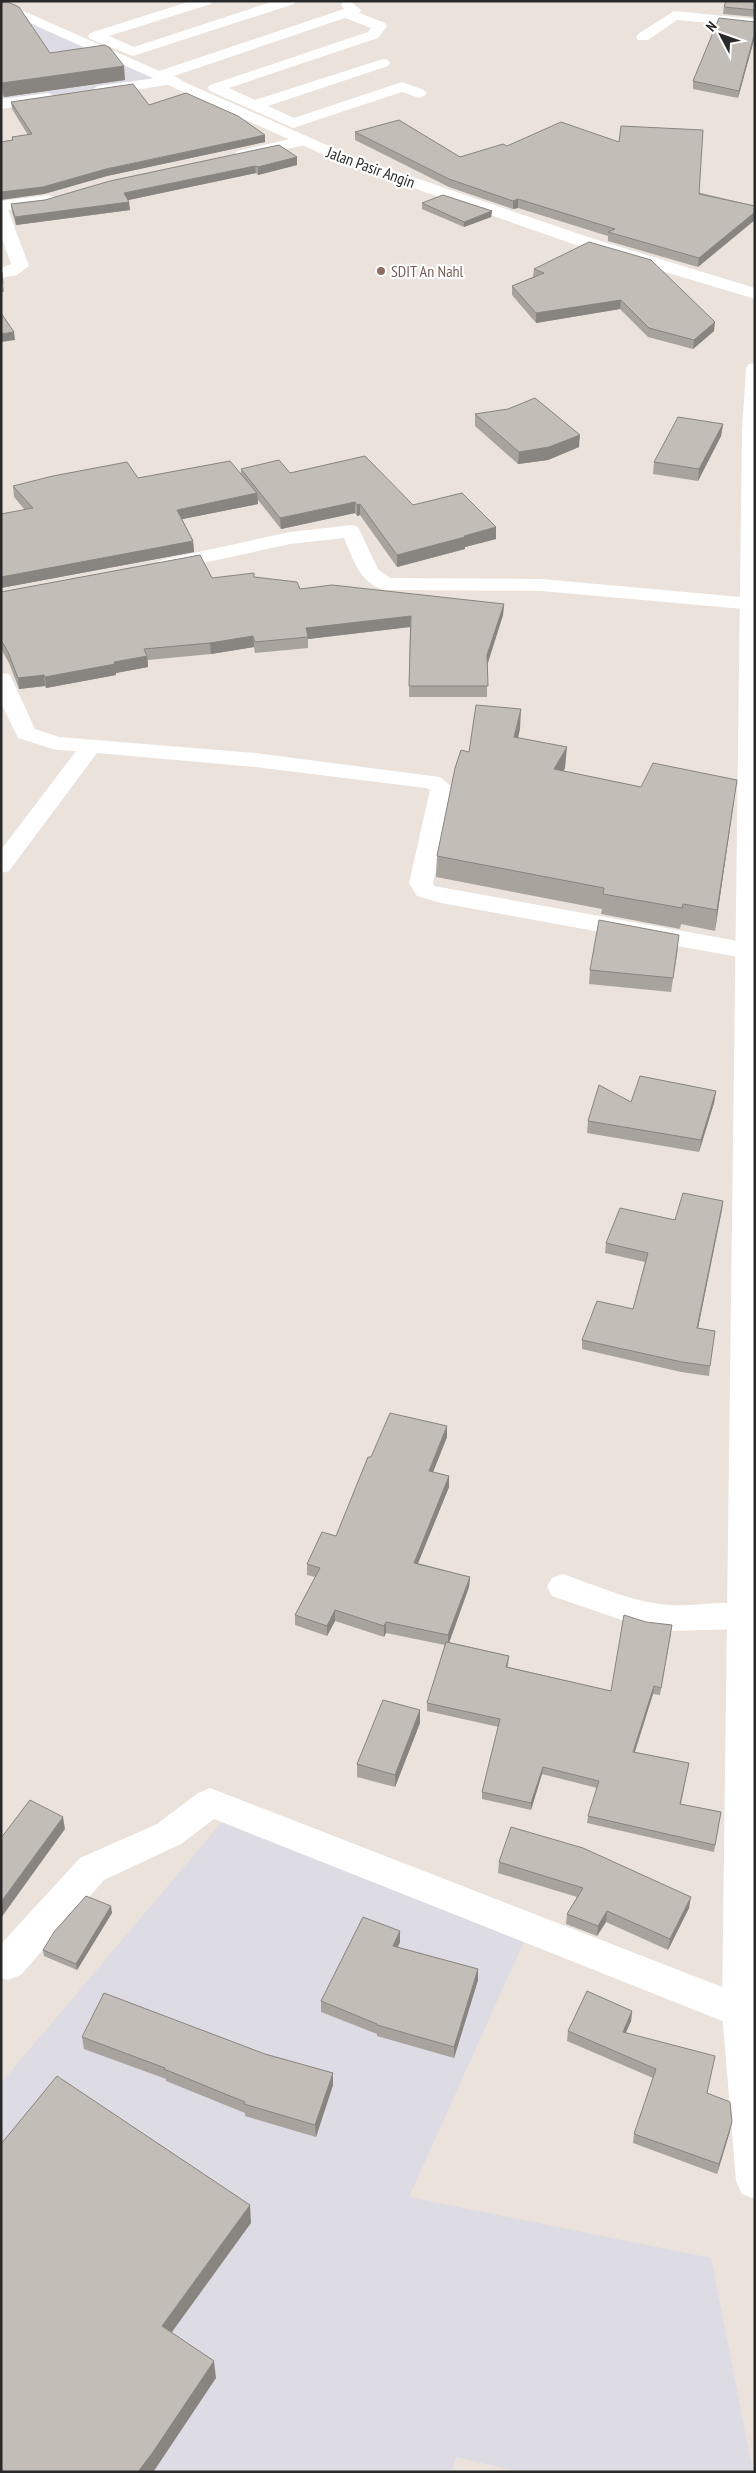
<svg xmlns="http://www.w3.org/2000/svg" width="756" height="2473" font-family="'PT Sans Narrow',sans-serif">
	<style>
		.industrial { fill: #dddbe3 }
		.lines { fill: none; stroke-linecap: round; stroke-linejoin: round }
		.street { fill: #fff; fill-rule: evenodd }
		.secondary { fill: #fff; fill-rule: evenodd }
		.wall { fill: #a8a39d }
		.shaded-wall { fill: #888480 }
		.building { fill: #c3bdb7; stroke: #888480 }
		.education-dot { fill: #8d6e63; stroke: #fff; stroke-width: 2 }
		.labels { text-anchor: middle; stroke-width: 4.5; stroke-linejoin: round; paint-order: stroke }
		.far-street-label { font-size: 16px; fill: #292929; stroke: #fff }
		.far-education-label { font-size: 16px; fill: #785e54; stroke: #fff; text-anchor: start }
	</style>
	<rect width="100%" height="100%" fill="#eae2db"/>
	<g class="industrial">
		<path d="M1,7L160,81L1,102Z"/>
		<path d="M222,1822L525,1939L409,2197L711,2258L753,2472H521L456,2457L452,2472H1V2083Z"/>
	</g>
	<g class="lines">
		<g class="street">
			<path d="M191,1H213L211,4L109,36L134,47L274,1H296L294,4L133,56L90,39L88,36L90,33Z"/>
			<path d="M350,1L361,10L359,13L385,23L387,26L378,38L229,88L255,100L383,59L388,60L390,63L388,66L268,106L294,118L402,82L424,90L427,93L424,96L419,98L402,92L293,128L210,91L207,88L210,85L368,32L371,28L345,18L174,76L182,80L179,83L98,96L90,91L98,86L156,78L154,75L156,72L344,9L341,5L343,2Z"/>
			<path d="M674,11L755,19V27L677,20L648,40H638L636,37L638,34Z"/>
			<path d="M48,93L53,95L56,98L53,101L1,109V99Z"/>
			<path d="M303,136L311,141L309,144L243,159L235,154L237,151Z"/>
			<path d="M48,195L54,197L56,200L54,203L8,210L29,266L17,275L1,278V268L11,264L1,236V201Z"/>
			<path d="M351,525L358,527L378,569L390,578L541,579L752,598H755V610L541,591L385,590C360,584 353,559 344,538L290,544L166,571L159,569L156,565L159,561L166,559L290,532Z"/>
			<path d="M1,673L9,674L12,679L35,729L59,737L255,753L440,777L453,788L433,883L434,886L749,943L755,945V957L749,959L441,903L417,896L409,883L430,790L426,788L255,767L97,753L9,871L1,873V850L76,751L56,750L18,738L1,703Z"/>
			<path d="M563,1574C598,1586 634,1603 671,1605C698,1607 727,1598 752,1607L755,1612L752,1625L741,1629L672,1631L645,1628L552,1596L547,1587L552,1578Z"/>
			<path d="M210,1788L753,1999L755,2004L753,2023L740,2028L214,1819L181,1844L104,1880L21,1975L8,1980L1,1978V1944L80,1858L157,1824L198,1793Z"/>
		</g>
		<g class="secondary">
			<path d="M1,1L354,157L591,238L755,288V299L579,246L342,163L1,10Z"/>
			<path d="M755,363V2199L742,2194L736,2181L722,2011L742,431L746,368L749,364Z"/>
		</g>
	</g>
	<g class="wall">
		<path d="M755,1V17L723,14L724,7Z"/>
		<path d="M1,3L50,53L125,80L4,97L1,93Z"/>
		<path d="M755,22V36L738,98L693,89V81Z"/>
		<path d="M11,102L149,105L265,135V142L107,176L44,194L12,141V137L28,135L12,109Z"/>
		<path d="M355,132L460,157L507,146L755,206L698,267L608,241V236L518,208L513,209L449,187L355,140Z"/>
		<path d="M279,145L297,165L258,175L256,173L128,200L130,210L16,225L12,212L11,204L45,200Z"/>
		<path d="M422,203L492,211L491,217L464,227L422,209Z"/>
		<path d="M534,269L714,331L693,349L648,337L620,309L536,323L512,295V286L533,277Z"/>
		<path d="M1,272H2L4,292H1Z"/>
		<path d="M475,414L579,447L548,460L518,464L475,426Z"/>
		<path d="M723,424L721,436L698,481L653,474L654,462Z"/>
		<path d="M241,469L290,473L413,505L496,539L465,547V549L397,567L360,515L357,516L355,513L281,529L258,500V504L182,519L193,541L194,552L1,588V514L25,510L14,497L13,486L138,478L241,474Z"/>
		<path d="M254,577L300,589L504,604L503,615L487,664V697H409L410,627L308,639V648L255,653L254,647L211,654L148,660V667L116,673V675L46,688L45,686L19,689L9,663L1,649V592L212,578Z"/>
		<path d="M520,729L518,738L565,768L563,771L641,787L734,800L715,931L681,924L680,929L601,914L602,909L436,877L437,856L469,752Z"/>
		<path d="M678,948L671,992L589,984L590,970Z"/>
		<path d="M716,1091L714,1103L699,1152L587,1133L588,1121L631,1102Z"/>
		<path d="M723,1201L698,1328L710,1366L709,1376L681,1372L582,1349V1340L633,1309L645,1262L605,1253L606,1243L675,1220Z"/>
		<path d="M447,1437L433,1472L449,1476V1487L418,1563L470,1577L469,1587L449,1642L509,1656L508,1667L611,1691L671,1633L660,1695L653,1694L635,1752L689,1763L681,1804L721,1812L714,1852L587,1823L588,1816L597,1788L542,1774L531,1810L482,1799V1792L499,1727L427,1711V1703L445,1645L386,1633L384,1637L335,1621L327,1636L295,1625V1615L315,1577L307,1575V1564L336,1536L371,1457Z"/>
		<path d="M420,1710V1723L395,1787L357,1777V1764Z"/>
		<path d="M499,1862L689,1908L668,1950L606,1922L597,1936L566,1924L567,1914L577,1897L498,1873Z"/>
		<path d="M112,1913L77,1970L44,1956L43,1950Z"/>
		<path d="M400,1931V1942L398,1947L478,1969V1980L454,2058L377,2036V2034L321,2012V2001Z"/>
		<path d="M632,2011L631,2021L626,2032L707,2093L730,2131L717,2174L633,2143L634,2134L653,2078L567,2041L568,2031Z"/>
		<path d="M82,2037L333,2085L316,2137L245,2116V2113L166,2081V2079L84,2049Z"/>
	</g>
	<g class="shaded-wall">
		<path d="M755,32V36L738,98L739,91Z"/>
		<path d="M124,66L125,80L4,97L2,83Z"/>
		<path d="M265,135V142L107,176L44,194L1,200V192Z"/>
		<path d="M297,157V165L258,175V167Z"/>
		<path d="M255,166L256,173L124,201V193Z"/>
		<path d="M518,199V208L513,209V201Z"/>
		<path d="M129,202L130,210L16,225L15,217Z"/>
		<path d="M492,211L491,217L464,227V222Z"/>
		<path d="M755,212V220L698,267L699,258Z"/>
		<path d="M621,300L620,309L536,323V313Z"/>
		<path d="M715,322L714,331L693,349L694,340Z"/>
		<path d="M14,332L15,340L1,342V334Z"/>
		<path d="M723,424L721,436L698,481L699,469Z"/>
		<path d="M580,435L579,447L548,460L518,464L519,452Z"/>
		<path d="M257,493L258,504L178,520L177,510Z"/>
		<path d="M355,502V513L281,529L280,518Z"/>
		<path d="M360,504V515L357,516V505Z"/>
		<path d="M496,527V539L465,547V549L397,567V555L464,536Z"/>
		<path d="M193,541L194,552L1,588V577Z"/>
		<path d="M504,604L503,615L487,666V655Z"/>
		<path d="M411,616L410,627L308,639L306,628Z"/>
		<path d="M253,636L254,647L211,654L210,643Z"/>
		<path d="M147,656L148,667L116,673V675L46,688L45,677L114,662Z"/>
		<path d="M44,675L45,686L19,689L18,678Z"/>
		<path d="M521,709L520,729L513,757L514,737Z"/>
		<path d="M567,747L565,768L553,789L554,769Z"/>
		<path d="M737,780L734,800L715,931L717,910Z"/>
		<path d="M716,1091L714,1103L699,1152L701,1140Z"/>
		<path d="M723,1201L722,1210L696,1338L697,1328Z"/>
		<path d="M447,1426V1437L429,1482V1471Z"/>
		<path d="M449,1476V1487L414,1573V1563Z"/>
		<path d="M470,1577L469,1587L448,1646V1635Z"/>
		<path d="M335,1610V1621L327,1636V1626Z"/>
		<path d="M386,1622V1633L384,1637V1626Z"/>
		<path d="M654,1686L653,1694L632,1760L633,1752Z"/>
		<path d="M420,1710V1723L395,1787V1775Z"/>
		<path d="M543,1767L542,1774L531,1810V1803Z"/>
		<path d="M63,1817L65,1829L1,1918V1902Z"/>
		<path d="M691,1897L689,1908L668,1950L670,1939Z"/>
		<path d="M111,1906L112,1913L77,1970L76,1964Z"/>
		<path d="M607,1911L606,1922L597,1936L598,1926Z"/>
		<path d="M400,1931V1942L393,1957V1946Z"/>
		<path d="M478,1969V1980L454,2058V2047Z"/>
		<path d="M632,2011L631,2021L622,2041L623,2032Z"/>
		<path d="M333,2073V2085L316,2137L315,2125Z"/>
		<path d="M732,2122L730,2131L717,2174L719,2164Z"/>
		<path d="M250,2205L251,2223L164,2343L162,2326Z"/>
		<path d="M214,2361L216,2378L156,2468L153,2472H138Z"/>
	</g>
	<g class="building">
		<path d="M726,1H755V10L724,7Z"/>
		<path d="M8,2L19,7L50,53L105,45L110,48L124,66L2,83L1,81V3Z"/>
		<path d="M719,18L755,22V32L739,91L693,81Z"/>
		<path d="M133,84L149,105L186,93L238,116L265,135L106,169L43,187L1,192V142L13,140L12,137L32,134L11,102Z"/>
		<path d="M399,120L460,157L503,144L507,146L561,122L619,142L621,126L703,130L699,194L755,206V212L699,258L608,232L615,229L518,199L513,201L449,179L355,132Z"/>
		<path d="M279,145L297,157L258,167L255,166L124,193L129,202L15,217L11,204L45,200L110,181Z"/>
		<path d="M443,195L492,211L464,222L422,203Z"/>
		<path d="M589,242L651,260L715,322L694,340L649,328L621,300L536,313L512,286L544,273L534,269Z"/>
		<path d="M1,272H2L3,284H1Z"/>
		<path d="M1,313L14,332L1,334Z"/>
		<path d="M535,398L580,435L549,447L519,452L475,414L508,409Z"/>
		<path d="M678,417L723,424L699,469L654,462Z"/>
		<path d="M365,456L413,505L462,493L496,527L464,536L465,537L397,555L360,504L357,505L355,502L280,518L241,469L279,460L290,473Z"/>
		<path d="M230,461L257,493L177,510L193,541L1,577V514L33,508L13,486L53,476L127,462L138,478Z"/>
		<path d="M200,555L212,578L254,573V577L297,582L300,589L332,585L504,604L487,655L488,686H409L411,616L306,628L308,637L255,642L253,636L210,643L144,649L147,656L114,662L115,664L45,677L44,675L18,678L8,652L1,640V592Z"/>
		<path d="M476,705L521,709L514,737L567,747L554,769L641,787L653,763L737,780L717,910L683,904L682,908L603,894L604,888L437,856L455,768L461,750L469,752Z"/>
		<path d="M599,920L679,935L673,978L590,970Z"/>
		<path d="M640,1076L716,1091L701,1140L588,1121L599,1085L631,1102Z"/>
		<path d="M683,1193L723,1201L697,1328L715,1331L710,1366L682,1362L582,1340L597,1301L633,1309L648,1253L606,1243L620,1208L675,1220Z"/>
		<path d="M390,1413L447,1426L429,1471L449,1476L414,1563L470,1577L448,1635L386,1622L384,1626L335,1610L327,1626L295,1615L320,1568L307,1564L322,1532L336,1536L368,1457H371Z"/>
		<path d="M624,1615L646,1622L672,1625L661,1688L654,1686L633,1752L689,1763L680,1804L721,1812L715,1845L588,1816L599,1781L543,1767L531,1803L482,1792L500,1719L427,1703L446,1642L509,1656L506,1667L611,1691Z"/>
		<path d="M383,1700L420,1710L395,1775L357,1764Z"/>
		<path d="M30,1800L63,1817L1,1902V1838Z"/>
		<path d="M511,1827L583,1848L691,1897L670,1939L607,1911L598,1926L567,1914L583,1888L499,1862Z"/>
		<path d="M86,1896L111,1906L76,1964L43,1950L54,1932Z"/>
		<path d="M363,1917L400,1931L393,1946L478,1969L454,2047L377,2025V2024L321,2001Z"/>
		<path d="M587,1991L632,2011L623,2032L715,2056L707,2093L730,2102L732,2122L719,2164L634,2134L656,2069L568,2031Z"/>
		<path d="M104,1993L265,2054L333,2073L315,2125L244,2104L245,2102L164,2069L165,2068L82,2037Z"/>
		<path d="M57,2076L250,2205L162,2326L214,2361L153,2452L138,2472H5L1,2468V2144Z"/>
	</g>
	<circle class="education-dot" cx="381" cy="271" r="5"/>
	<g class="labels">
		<g class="far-street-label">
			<text transform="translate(371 167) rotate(20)" y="6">Jalan Pasir Angin</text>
		</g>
		<g class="far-education-label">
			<text x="391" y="277">SDIT An Nahl</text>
		</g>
	</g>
	<rect width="756" height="2473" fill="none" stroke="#292929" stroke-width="5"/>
	<g transform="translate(721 35) rotate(311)" stroke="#ffffff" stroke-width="4" paint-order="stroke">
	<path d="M0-4L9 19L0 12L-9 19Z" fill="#292929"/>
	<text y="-8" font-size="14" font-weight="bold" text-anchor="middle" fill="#292929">N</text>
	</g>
</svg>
